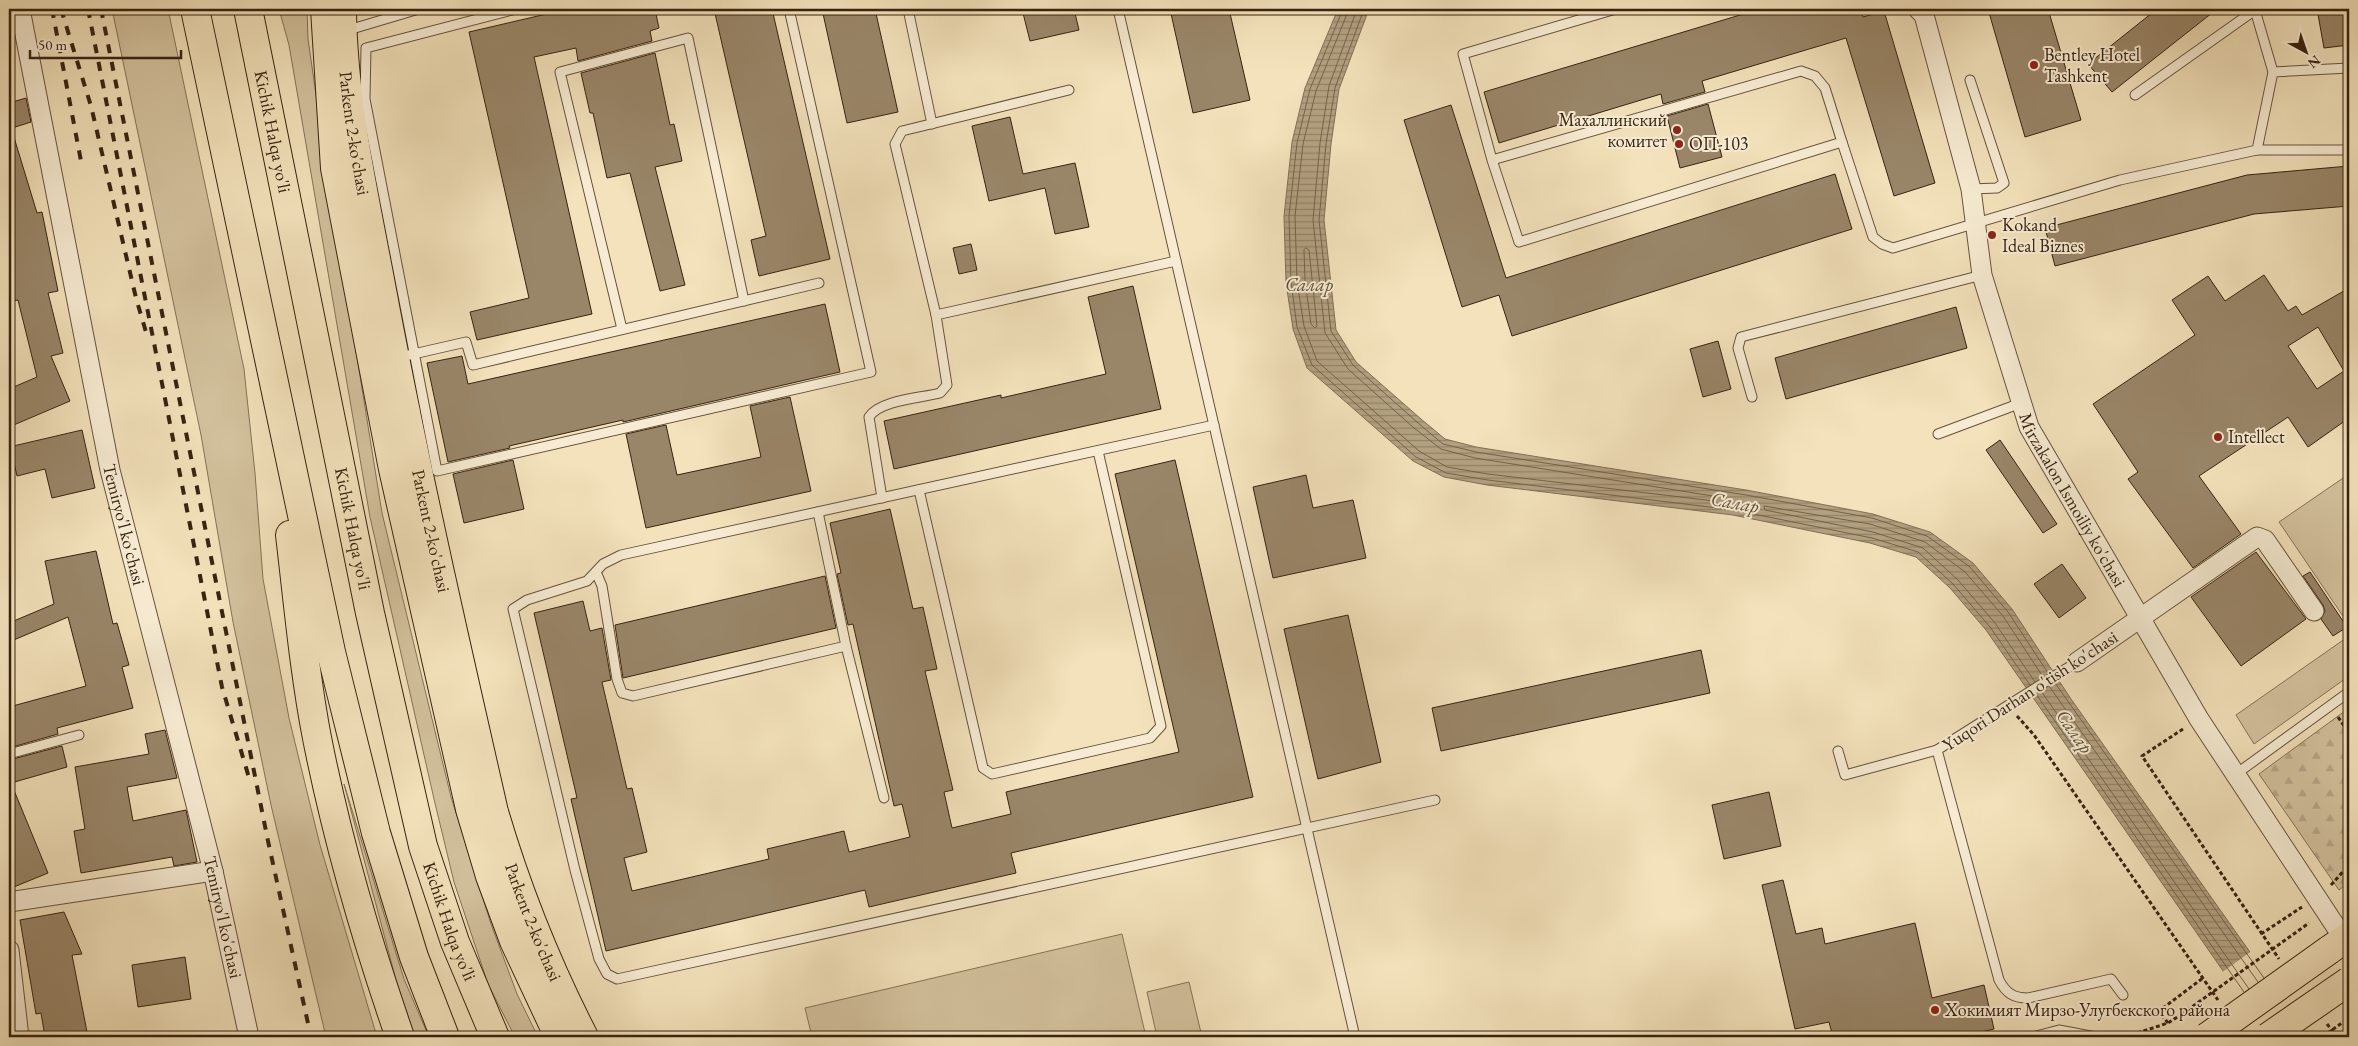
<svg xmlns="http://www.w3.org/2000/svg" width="2358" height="1046" font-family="'EB Garamond',serif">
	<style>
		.grass { fill: #d3c29e; stroke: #857258 }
		.forest { fill: url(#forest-firs); stroke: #857258 }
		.water { fill: url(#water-rules); stroke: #816f54 }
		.pier { fill: #f3e2bb }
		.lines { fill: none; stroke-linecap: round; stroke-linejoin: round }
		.shore { stroke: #756249; stroke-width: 1 }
		.building { fill: #998669; stroke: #372311; fill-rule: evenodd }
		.lane-casing { stroke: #66533c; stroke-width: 11 }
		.street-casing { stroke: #66533c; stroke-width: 21 }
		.primary-casing { stroke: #372311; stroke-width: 30 }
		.highway-casing { stroke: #372311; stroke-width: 30 }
		.path { stroke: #372311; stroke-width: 3; stroke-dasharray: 4 2.5; stroke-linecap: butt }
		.lane { stroke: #f7ecd3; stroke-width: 9 }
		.street { stroke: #f7ecd3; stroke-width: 19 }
		.primary { stroke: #f3e2bb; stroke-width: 28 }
		.highway { stroke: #f3e2bb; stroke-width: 28 }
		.rail { stroke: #372311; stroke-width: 4; stroke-dasharray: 9 9; stroke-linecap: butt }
		.primary-bridge-casing { stroke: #372311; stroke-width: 30; stroke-linecap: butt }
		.path-bridge { stroke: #372311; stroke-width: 3; stroke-dasharray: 4 2.5; stroke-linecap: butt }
		.primary-bridge { stroke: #f3e2bb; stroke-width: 28 }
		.poi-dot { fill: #8f2418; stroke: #f7ecd3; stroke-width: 2 }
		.labels { text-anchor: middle; stroke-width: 4; stroke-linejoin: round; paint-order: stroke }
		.poi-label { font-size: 18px; fill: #372311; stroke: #f7ecd3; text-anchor: start }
		.street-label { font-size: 18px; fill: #372311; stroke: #f7ecd3 }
		.water-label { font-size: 19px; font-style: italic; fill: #624f38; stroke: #f7ecd3 }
	</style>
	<defs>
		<pattern id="forest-firs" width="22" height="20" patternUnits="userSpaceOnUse" patternTransform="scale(1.25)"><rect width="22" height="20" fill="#d3c29e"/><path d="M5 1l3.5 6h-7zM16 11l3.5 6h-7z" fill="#b6a687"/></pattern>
		<pattern id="water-rules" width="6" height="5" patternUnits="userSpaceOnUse" patternTransform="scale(1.25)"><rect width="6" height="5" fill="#b3a181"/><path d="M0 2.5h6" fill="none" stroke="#928368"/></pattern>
	</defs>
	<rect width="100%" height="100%" fill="#f3e2bb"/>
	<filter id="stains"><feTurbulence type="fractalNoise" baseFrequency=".004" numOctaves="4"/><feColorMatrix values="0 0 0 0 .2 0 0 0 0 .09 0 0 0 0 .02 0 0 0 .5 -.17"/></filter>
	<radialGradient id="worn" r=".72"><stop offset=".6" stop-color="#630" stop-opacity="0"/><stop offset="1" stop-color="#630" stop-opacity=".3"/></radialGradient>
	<g class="grass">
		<path d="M112,9H168L244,369L255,473L263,579L289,718L320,845L377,1037H326L271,805L233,622L201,435Z"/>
		<path d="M279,9H307L308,39L326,164L382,513L451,797L491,924L517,994L538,1037H515L488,984L454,882L434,799L370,517L289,45Z"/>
		<path d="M2349,474V625L2279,522Z"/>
		<path d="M2349,636V676L2254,744L2236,715Z"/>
		<path d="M344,784L404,979L429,1037H415L396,980Z"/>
		<path d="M1122,934L1146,1037H812L805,1008Z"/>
		<path d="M1189,982L1202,1037H1157L1147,992Z"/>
	</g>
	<path class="forest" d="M2349,708V882L2339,890L2259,774Z"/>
	<path class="water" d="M1338,9H1369L1339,89L1331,144L1324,220L1336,330L1356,362L1421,419L1445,439L1476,447L1746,490L1873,514L1930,532L1973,563L2012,609L2071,699L2310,1037H2269L1986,630L1950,588L1916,557L1870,543L1733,515L1487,485L1444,477L1413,461L1307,368L1293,329L1286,283L1284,216L1292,142L1305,88Z"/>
	<path class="pier" d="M2253,950L2312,1036V1037H2266L2221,973Z"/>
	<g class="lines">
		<g class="shore">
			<path d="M1343,9L1310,89L1297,143L1289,216L1291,282L1297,327L1312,365L1416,457L1446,473L1488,480L1734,510L1872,538L1918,552L1953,584L1990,627L2030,685"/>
			<path d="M1349,9L1316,91L1303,144L1295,216L1297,282L1304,326L1317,361L1419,451L1447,467L1488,474L1714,501L1713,496L1475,458L1441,449L1414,428L1348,369L1325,333L1313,220L1320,143L1329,86L1357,9"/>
			<path d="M1364,9L1335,88L1326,144L1319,220L1331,331L1353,365L1418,423L1443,444L1476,452L1746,495L1872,518L1927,536L1970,567L2008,612L2048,673"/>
			<path d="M1306,248L1309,250L1317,326L1315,328L1311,324L1305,281L1304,250Z"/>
			<path d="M2035,682L1995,623L1958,580L1923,548L1873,532L1765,510L1764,506L1870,524L1925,542L1965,572L2003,616L2043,677"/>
			<path d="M2055,683L2264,978"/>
			<path d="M2049,686L2258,982"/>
			<path d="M2041,691L2249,989"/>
			<path d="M2036,694L2244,992"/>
		</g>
	</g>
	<g class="building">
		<path d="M568,9H655L659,28L650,31L652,41L578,61L576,48L534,57L592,314L477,340L470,312L529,298L469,32Z"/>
		<path d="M714,9H772L830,259L759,276L751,240L766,236Z"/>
		<path d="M822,9H875L898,112L847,123Z"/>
		<path d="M1022,9H1074L1079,30L1030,41Z"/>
		<path d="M1170,9H1229L1250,100L1193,113Z"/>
		<path d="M1760,9H1861L1863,17L1884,11L1935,183L1894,196L1846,38L1702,81L1705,92L1663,104L1661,94L1499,143L1484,92Z"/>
		<path d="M1988,9H2048L2081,120L2025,137Z"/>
		<path d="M2157,9H2217L2112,92L2088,64Z"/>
		<path d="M2317,9H2349V45L2324,48Z"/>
		<path d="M655,53L670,125L674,124L682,161L655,167L685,285L660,291L630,173L607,178L593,113H590L581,73Z"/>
		<path d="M26,98L31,122L9,129V103Z"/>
		<path d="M1708,104L1722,157L1680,168L1667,116Z"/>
		<path d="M1451,105L1506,278L1835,174L1852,229L1512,336L1499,295L1462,307L1404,120Z"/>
		<path d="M1010,117L1023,174L1075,163L1089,227L1055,234L1045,188L989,201L972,126Z"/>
		<path d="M13,134L37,213L42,212L58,291L48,293L63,353L51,356L70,401L9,427V389L37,377L18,300L12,301L9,287V135Z"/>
		<path d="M2349,166V206L2254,214L2055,266L2045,228L2247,175Z"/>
		<path d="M971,244L977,270L959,274L953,248Z"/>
		<path d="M2264,275L2288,311L2296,306L2302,315L2349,288V418L2308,447L2288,417L2199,476L2241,534L2193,568L2128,479L2138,472L2093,404L2195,335L2172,300L2208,276L2225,301ZM2318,327L2344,371L2317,389L2288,346Z"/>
		<path d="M1133,286L1161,409L894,469L884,421L1001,395V398L1106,374L1088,297Z"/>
		<path d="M825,304L840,372L623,422V420L509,446L510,448L448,462L427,363L462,356L468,384Z"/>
		<path d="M1956,307L1967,348L1786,399L1775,358Z"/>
		<path d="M1718,341L1731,389L1703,397L1690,349Z"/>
		<path d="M790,397L811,491L646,528L626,434L666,425L677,475L761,457L750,406Z"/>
		<path d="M82,430L95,488L52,498L45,469L17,476L13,458H9V447Z"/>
		<path d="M2000,440L2057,524L2043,533L1986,450Z"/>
		<path d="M513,460L524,509L464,523L453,474Z"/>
		<path d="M1175,460L1253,797L1011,853L1016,873L869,907L865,890L606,951L571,799L577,798L534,613L583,601L590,631L602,628L611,680L602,682L627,789L632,788L647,852L624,858L632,891L769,859L767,849L844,831L849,852L910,837L902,804L894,806L853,624L848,625L837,574L841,573L830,523L890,509L913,609L923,607L937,669L925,671L953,790L944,792L952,828L1011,814L1006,792L1179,752L1115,474Z"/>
		<path d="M1306,475L1313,508L1353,500L1366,558L1273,578L1253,487Z"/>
		<path d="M96,551L113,624L117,623L129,665L122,667L133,708L57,728L58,734L9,748V707L86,686L68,617L9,642V623L54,604L45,561Z"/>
		<path d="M2256,552L2306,619L2241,666L2191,597Z"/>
		<path d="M2062,564L2086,598L2059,618L2034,584Z"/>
		<path d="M2310,572L2347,627L2333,636L2321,619L2325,611L2323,605L2303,576Z"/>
		<path d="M825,576L836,628L623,678L615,625Z"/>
		<path d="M1348,615L1381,762L1318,779L1284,629Z"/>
		<path d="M1701,650L1710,693L1441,751L1432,708Z"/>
		<path d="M165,730L177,778L127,787L133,821L186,810L197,862L174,866L172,857L81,873L74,831L85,829L75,767L149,754L145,734Z"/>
		<path d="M62,746L67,767L11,783L48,873L9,889V760Z"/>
		<path d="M1769,792L1781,846L1724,859L1712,805Z"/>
		<path d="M1783,880L1796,934L1822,928L1825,944L1915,923L1932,998L1984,985L1994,1029L1960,1037H1833L1829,1022L1795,1029L1762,885Z"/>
		<path d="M64,912L82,954L72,955L88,1037H45L41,1013L36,1014L20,920Z"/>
		<path d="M185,957L191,999L138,1007L132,965Z"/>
	</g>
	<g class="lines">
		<g class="lane-casing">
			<g id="lane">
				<path d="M516,9L366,48L365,99L437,471L871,372L789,9"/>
				<path d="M908,9L932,124"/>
				<path d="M1118,9L1355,1037"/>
				<path d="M345,31L419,9"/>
				<path d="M1970,80L2004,183L1997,188L1971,189"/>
				<path d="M2135,95L2255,10L2273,72"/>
				<path d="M1842,142L1873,237L1882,244L1893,248L2120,180L2257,150L2273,72L2349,68"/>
				<path d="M2257,150H2349"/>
				<path d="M1492,160L1801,71L1815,76L1825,88L1842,142L1519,242L1492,160L1463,54L1616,9"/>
				<path d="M936,315L895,144L902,131L1069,90"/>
				<path d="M622,329L560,72L688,38L744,301"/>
				<path d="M409,355L466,342L473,365L819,283"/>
				<path d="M1752,397L1738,348L1741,337L1982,275"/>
				<path d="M1214,425L621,555L603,564L587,581L527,600L513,609L575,870L599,959L607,974L617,979L1435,800"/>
				<path d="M1938,434L2021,403"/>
				<path d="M919,490L983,768L992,774L1150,738L1161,726L1098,451"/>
				<path d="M882,498L869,417C880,400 921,398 940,393L947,385L936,315L1176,261"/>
				<path d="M596,572L602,586L617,679L622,693L633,696L846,646L818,512"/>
				<path d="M846,646L884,798"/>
				<path d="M2077,662L1937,750L1999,980C2006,993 2013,998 2028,998L2111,979L2123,995"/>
				<path d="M1838,751L1845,775L1937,750"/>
				<path d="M9,754L79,735"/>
				<path d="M2236,774L2349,692"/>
				<path d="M2033,1037L2059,1030L2096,1037"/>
			</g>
		</g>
		<g class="street-casing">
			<g id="street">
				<path id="s1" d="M20,9L110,470L213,871L249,1037"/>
				<path id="s2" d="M1918,9L1924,15L1971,189L1982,275L2029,427L2199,719L2344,939"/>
				<path d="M2077,662L2257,537L2265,540L2314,611"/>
				<path d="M9,902L213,871"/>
				<path d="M9,950L19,1037"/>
			</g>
		</g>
		<g class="primary-casing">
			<g id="primary">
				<path id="s3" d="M342,9C343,102 364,194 381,285C414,462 454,637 494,812C517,890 547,965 584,1037"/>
				<path d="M2329,950L2349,936"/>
			</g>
		</g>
		<g class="highway-casing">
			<g id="highway">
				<path d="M195,9L331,652L376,833L414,957L445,1037"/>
				<path id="s4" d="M248,9L370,613L423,846L455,942L495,1037"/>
				<path d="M325,9L335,168L393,469L470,809L490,876L514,941L559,1037"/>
				<path d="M290,535C298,602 304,671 317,738C337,839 366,939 400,1037"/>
			</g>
		</g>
		<g class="path">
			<path d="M2017,716L2034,735L2218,1000"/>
			<path d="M2338,717L2349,733"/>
			<path d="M2183,729L2142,756L2279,959"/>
			<path d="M2349,823V830"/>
			<path d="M2331,885L2349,865"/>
			<path d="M2261,934L2302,907"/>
			<path d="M2168,1023L2159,1011L2203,978"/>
			<path d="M2327,1024L2337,1037"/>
			<path d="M2125,1037L2168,1023L2182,1014"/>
			<path d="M2342,1037L2349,1032"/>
		</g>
		<use href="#lane" class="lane"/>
		<use href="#street" class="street"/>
		<use href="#primary" class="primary"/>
		<use href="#highway" class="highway"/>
		<g class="rail">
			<path d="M52,9L81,161"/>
			<path d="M61,9L91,106L136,298L146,332"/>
			<path d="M88,9L222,687L250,781"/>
			<path d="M101,9L268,841L311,1037"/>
		</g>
		<g class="primary-bridge-casing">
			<g id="primary-bridge">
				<path d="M2207,1037L2329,950"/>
				<path d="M2268,1037L2349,981"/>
			</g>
		</g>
		<g class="path-bridge">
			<path d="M2182,1014L2309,923"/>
			<path d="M2322,1037L2349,1018"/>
		</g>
		<use href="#primary-bridge" class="primary-bridge"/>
	</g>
	<g class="poi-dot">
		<circle cx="2034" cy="65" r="5"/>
		<circle cx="1677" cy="130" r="5"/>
		<circle cx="1679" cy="144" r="5"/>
		<circle cx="1992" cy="235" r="5"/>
		<circle cx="2218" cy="437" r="5"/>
		<circle cx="1935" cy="1010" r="5"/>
	</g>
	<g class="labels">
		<g class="poi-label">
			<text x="2044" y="61">Bentley Hotel<tspan x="2044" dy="21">Tashkent</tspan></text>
			<text x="1667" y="126" text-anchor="end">Махаллинский<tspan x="1667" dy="21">комитет</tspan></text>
			<text x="1689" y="150">ОП-103</text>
			<text x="2002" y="231">Kokand<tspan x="2002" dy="21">Ideal Biznes</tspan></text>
			<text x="2228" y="443">Intellect</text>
			<text x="1945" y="1016">Хокимият Мирзо-Улугбекского района</text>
		</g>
		<g class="street-label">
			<text dy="6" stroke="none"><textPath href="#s4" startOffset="125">Kichik Halqa yo'li</textPath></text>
			<text dy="6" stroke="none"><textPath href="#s3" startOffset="125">Parkent 2-ko'chasi</textPath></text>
			<text dy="6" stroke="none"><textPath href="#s2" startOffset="519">Mirzakalon Ismoiliy ko'chasi</textPath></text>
			<text dy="6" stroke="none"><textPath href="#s1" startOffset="526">Temiryo'l ko'chasi</textPath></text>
			<text dy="6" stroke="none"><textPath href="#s4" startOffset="530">Kichik Halqa yo'li</textPath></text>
			<text dy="6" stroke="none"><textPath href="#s3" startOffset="530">Parkent 2-ko'chasi</textPath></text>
			<text transform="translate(2030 691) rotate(-33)" y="6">Yuqori Darhan o'tish ko'chasi</text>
			<text dy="6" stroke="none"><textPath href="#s1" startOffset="931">Temiryo'l ko'chasi</textPath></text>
			<text dy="6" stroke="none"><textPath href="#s4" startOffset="935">Kichik Halqa yo'li</textPath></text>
			<text dy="6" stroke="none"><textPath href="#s3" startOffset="935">Parkent 2-ko'chasi</textPath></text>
		</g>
		<g class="water-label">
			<text x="1309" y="291">Салар</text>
			<text transform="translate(1735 502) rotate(10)" y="7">Салар</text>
			<text transform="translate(2075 731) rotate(55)" y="7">Салар</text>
		</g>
	</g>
	<rect width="2358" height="1046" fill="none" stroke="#f3e2bb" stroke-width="30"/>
	<rect x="10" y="10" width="2338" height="1026" fill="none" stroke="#372311" stroke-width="2.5"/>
	<rect x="15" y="15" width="2328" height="1016" fill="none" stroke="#372311"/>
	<g transform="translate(2306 52) rotate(140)" stroke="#f7ecd3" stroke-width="4" paint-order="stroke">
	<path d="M0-4L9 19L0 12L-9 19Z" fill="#372311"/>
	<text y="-8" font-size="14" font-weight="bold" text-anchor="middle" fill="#372311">N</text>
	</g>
	<path d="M30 50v8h151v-8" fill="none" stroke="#372311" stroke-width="2.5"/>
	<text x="38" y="50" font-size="15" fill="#372311" stroke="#f7ecd3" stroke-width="4" paint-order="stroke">50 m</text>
	<rect width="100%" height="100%" filter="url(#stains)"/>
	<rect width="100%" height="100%" fill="url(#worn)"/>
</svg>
